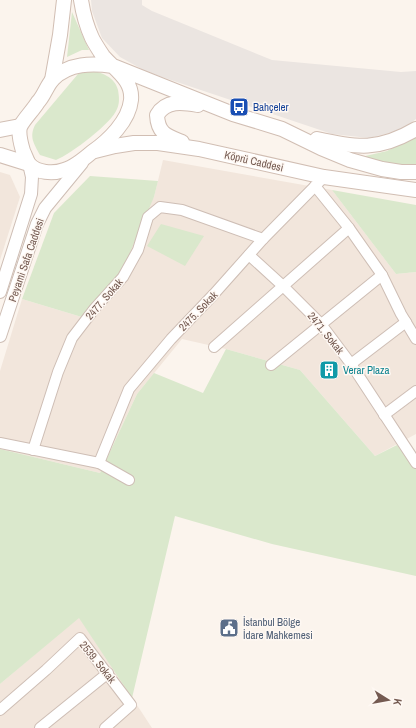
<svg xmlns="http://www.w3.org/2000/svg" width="416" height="728" font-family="'Archivo Narrow',sans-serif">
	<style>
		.residential { fill: #f2e6dc }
		.industrial { fill: #ebe5e1 }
		.green { fill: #dae8cc }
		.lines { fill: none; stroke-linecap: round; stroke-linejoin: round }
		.minor-casing { stroke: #cebeb5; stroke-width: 12 }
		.tertiary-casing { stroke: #cebeb5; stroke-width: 14 }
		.secondary-casing { stroke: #d1beb3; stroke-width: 16 }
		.minor { stroke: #fff; stroke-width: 10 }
		.tertiary { stroke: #fff; stroke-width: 12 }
		.secondary { stroke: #fff; stroke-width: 14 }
		.labels { text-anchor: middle; stroke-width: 3; stroke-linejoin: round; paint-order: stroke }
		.transit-label { font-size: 11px; fill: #164399; stroke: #fef8f3; text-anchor: start }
		.street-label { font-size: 11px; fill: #745a51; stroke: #fef8f3 }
		.culture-label { font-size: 11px; fill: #0d838f; stroke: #fef8f3; text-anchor: start }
		.service-label { font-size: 11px; fill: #4e5e75; stroke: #fef8f3; text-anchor: start }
	</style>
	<rect width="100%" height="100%" fill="#fbf4ed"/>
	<g class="residential">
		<path d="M163,160L332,190L396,274L416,272V434L375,456L300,370L226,349L182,339L137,394L100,473L0,449V371L22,299L85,318L154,197Z"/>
		<path d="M0,172L10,175L20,197L0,260Z"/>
		<path d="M79,617L152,728H0V684Z"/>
	</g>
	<path class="industrial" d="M91,0H142V5L152,11L272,60L401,72L416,71V119L401,130L369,138L332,134L147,72L120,57L102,38L92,11Z"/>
	<g class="green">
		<path d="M72,12L89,50H82L67,57Z"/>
		<path d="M89,70C101,72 115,77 118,90C119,96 120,103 117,109C112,123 71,154 56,160L40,155C34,144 29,137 35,125L78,74Z"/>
		<path d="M416,136V167L393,166L361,157L387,151Z"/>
		<path d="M90,176L158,181L154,197L121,273L85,318L22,299L54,213Z"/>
		<path d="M332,190L416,205V272L396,274Z"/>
		<path d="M161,224L204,236L185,266L147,246Z"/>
		<path d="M226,349L300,370L375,456L397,445L416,466V576L272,544L175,516L132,698L79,618L0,684V449L100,473L137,394L154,373L203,393Z"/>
	</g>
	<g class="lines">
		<g class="minor-casing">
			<g id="minor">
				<path d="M315,186L349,228L382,275L401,314L416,339"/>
				<path d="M249,255L283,286L321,324L351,364L416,463"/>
				<path d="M214,347L349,228"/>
				<path d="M351,364L406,322"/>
				<path d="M271,365L382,275"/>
				<path d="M384,415L416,391"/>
				<path d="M0,443L99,463L129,480"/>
				<path d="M33,450L58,372L72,338L95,308L123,277L138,250L148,217L160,207L182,210L263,239"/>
				<path d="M99,463L129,389L171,339L214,294L263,239L324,177"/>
				<path d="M0,710L46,670L80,638L131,705L105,728"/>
				<path d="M40,728L108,673"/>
			</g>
		</g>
		<g class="tertiary-casing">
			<g id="tertiary">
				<path d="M0,292L31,194L32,177L29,164"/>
				<path d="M0,336L37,224L45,208L82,163"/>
			</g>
		</g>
		<g class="secondary-casing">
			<g id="secondary">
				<path d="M81,0C83,13 86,25 92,38C95,44 99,50 103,56C115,70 133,80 131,100C129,121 108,141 92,152C85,158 72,168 64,170C53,174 37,173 29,164C27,161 25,155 23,151C21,144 18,134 20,127C23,120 34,109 38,102C44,96 47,85 53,79C69,63 92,63 113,66L233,114L282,129L321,148L350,160L382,169L401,172H416"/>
				<path d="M52,80L60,35L64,0"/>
				<path d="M0,130L20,126"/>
				<path d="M317,139C357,148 379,151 416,129"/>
				<path d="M182,142C167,136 158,134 157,115C166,100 182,102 198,105"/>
				<path d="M95,151L115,146L134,143H158L199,149L324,177L416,190"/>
				<path d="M0,155L29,164"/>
			</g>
		</g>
		<use href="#minor" class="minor"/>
		<use href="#tertiary" class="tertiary"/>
		<use href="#secondary" class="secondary"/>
	</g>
	<defs>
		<g id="bus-square" transform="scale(1)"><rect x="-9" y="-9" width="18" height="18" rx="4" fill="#1a4fb4" stroke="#fef8f3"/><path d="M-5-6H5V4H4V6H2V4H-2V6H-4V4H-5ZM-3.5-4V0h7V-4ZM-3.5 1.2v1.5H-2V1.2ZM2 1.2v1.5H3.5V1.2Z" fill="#fff"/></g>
		<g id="building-square" transform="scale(1)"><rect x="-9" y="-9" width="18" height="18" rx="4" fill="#0f9aa8" stroke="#fef8f3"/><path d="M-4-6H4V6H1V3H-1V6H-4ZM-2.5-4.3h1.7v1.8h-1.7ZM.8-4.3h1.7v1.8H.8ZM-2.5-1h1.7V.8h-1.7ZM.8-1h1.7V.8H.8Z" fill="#fff"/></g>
		<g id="civic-square" transform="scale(1)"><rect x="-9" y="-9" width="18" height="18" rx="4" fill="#5c6f8a" stroke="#fef8f3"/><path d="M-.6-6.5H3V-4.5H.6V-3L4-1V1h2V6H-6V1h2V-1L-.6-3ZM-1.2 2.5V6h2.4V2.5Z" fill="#fff"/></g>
	</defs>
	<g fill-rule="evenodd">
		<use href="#bus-square" x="239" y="107"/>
		<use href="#building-square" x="329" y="370"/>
		<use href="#civic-square" x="229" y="628"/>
	</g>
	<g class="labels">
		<g class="transit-label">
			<text x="253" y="111">Bahçeler</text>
		</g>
		<g class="street-label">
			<text transform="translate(254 161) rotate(13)" y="4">Köprü Caddesi</text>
			<text transform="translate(26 260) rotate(-71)" y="4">Peyami Safa Caddesi</text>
			<text transform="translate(104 299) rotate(-49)" y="4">2477. Sokak</text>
			<text transform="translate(198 311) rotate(-46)" y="4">2475. Sokak</text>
			<text transform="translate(326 333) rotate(51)" y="4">2471. Sokak</text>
			<text transform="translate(98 662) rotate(51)" y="4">2539. Sokak</text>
		</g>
		<g class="culture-label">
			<text x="343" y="374">Verar Plaza</text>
		</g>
		<g class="service-label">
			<text x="243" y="626">İstanbul Bölge<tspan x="243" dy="13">İdare Mahkemesi</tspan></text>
		</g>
	</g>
	<g transform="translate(388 700) rotate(101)" stroke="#fef8f3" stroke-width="3" paint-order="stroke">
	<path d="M0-3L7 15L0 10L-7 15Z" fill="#745a51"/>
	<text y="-6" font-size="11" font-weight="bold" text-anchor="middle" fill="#745a51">K</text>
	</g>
</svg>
